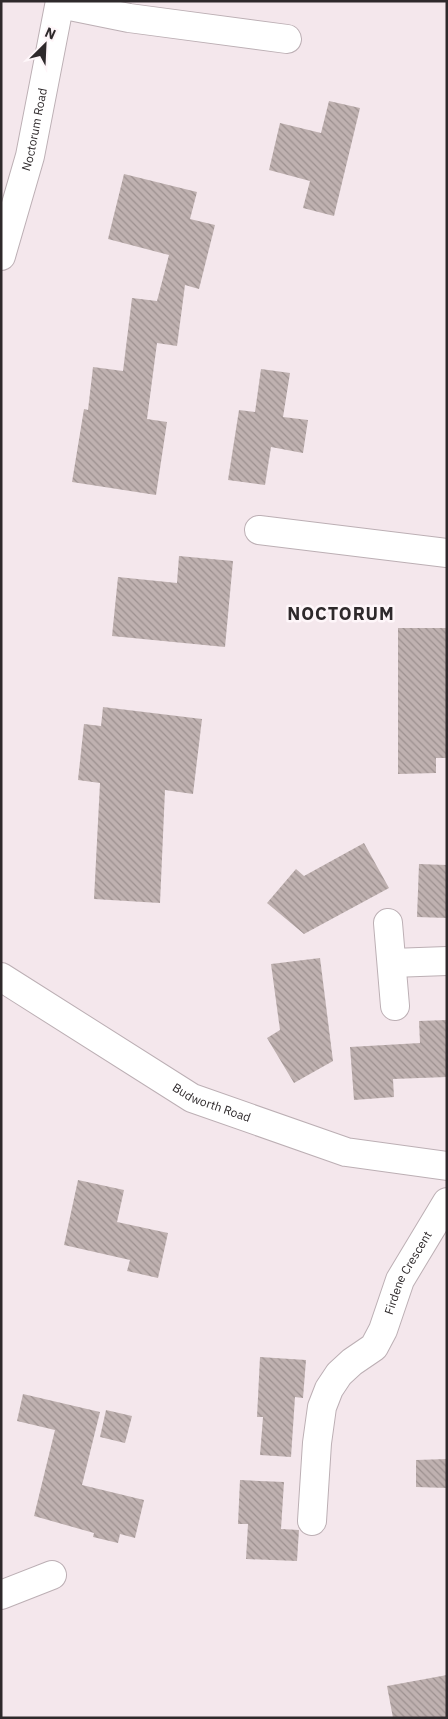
<svg xmlns="http://www.w3.org/2000/svg" width="448" height="1719" font-family="'IBM Plex Sans',sans-serif">
	<style>
		.building { fill: url(#building-back-hatch) }
		.lines { fill: none; stroke-linecap: round; stroke-linejoin: round }
		.minor-casing { stroke: #bcafb4; stroke-width: 30 }
		.minor { stroke: #fff; stroke-width: 28 }
		.labels { text-anchor: middle; stroke-width: 5; stroke-linejoin: round; paint-order: stroke }
		.street-label { font-size: 12px; fill: #2e292b; stroke: #fef6f9 }
		.district-label { font-size: 18px; font-weight: bold; letter-spacing: 1px; fill: #2e292b; stroke: #fef6f9 }
	</style>
	<defs>
		<pattern id="building-back-hatch" width="6" height="6" patternUnits="userSpaceOnUse" patternTransform="scale(1.25)"><rect width="6" height="6" fill="#bfb1b0"/><path d="M-1 5l2 2M0 0l6 6M5-1l2 2" fill="none" stroke="#9c908f"/></pattern>
	</defs>
	<rect width="100%" height="100%" fill="#f4e7ec"/>
	<g class="building">
		<path d="M329,101L360,108L334,216L303,208L310,181L269,170L280,123L321,133Z"/>
		<path d="M124,174L197,192L190,219L215,225L199,289L185,285L177,346L157,343L147,419L167,422L156,495L72,482L84,409L88,410L93,367L123,371L132,298L157,301L169,255L108,239Z"/>
		<path d="M261,369L290,373L283,417L308,420L303,453L271,447L265,485L228,480L239,410L255,412Z"/>
		<path d="M179,556L233,561L225,647L112,636L118,577L177,583Z"/>
		<path d="M398,628H447V758H436V773L398,774Z"/>
		<path d="M103,707L202,719L193,794L165,790L160,903L94,899L100,783L78,780L84,724L101,726Z"/>
		<path d="M364,843L389,888L304,934L267,903L296,869L304,876Z"/>
		<path d="M419,864L447,865V918L417,917Z"/>
		<path d="M320,958L333,1061L294,1083L267,1038L280,1030L271,964Z"/>
		<path d="M447,1020V1077L393,1079L394,1097L354,1100L350,1047L420,1043L419,1021Z"/>
		<path d="M78,1180L124,1190L117,1222L168,1233L158,1278L127,1271L130,1260L64,1245Z"/>
		<path d="M260,1357L306,1360L303,1398L295,1397L291,1457L260,1455L263,1417H257Z"/>
		<path d="M23,1394L100,1412L82,1485L144,1500L135,1538L120,1534L118,1543L93,1537L94,1533L34,1516L55,1430L17,1421Z"/>
		<path d="M106,1410L132,1416L125,1443L100,1437Z"/>
		<path d="M447,1459V1488L416,1487V1460Z"/>
		<path d="M240,1480L284,1482L281,1529L299,1530L297,1561L246,1559L248,1524H238Z"/>
		<path d="M447,1675V1718H393L387,1686Z"/>
	</g>
	<g class="lines">
		<g class="minor-casing">
			<g id="minor">
				<path d="M60,4L129,18L287,39"/>
				<path id="s1" d="M1,256L30,156L60,1"/>
				<path d="M259,530L447,553"/>
				<path d="M388,923L395,1006"/>
				<path d="M392,963L447,961"/>
				<path id="s2" d="M1,977L192,1098L346,1152L447,1166"/>
				<path id="s3" d="M312,1521L317,1443L322,1407L329,1389L339,1374L352,1362L374,1347L383,1330L400,1280L447,1202"/>
				<path d="M1,1595L52,1575"/>
			</g>
		</g>
		<use href="#minor" class="minor"/>
	</g>
	<g class="labels">
		<g class="street-label">
			<text dy="4" stroke="none"><textPath href="#s1" startOffset="131">Noctorum Road</textPath></text>
			<text dy="4" stroke="none"><textPath href="#s2" startOffset="246">Budworth Road</textPath></text>
			<text dy="4" stroke="none"><textPath href="#s3" startOffset="278">Firdene Crescent</textPath></text>
		</g>
		<g class="district-label">
			<text x="341" y="620">NOCTORUM</text>
		</g>
	</g>
	<rect width="448" height="1719" fill="none" stroke="#2e292b" stroke-width="5"/>
	<g transform="translate(45 45) rotate(24)" stroke="#fef6f9" stroke-width="4" paint-order="stroke">
	<path d="M0-4L9 19L0 12L-9 19Z" fill="#2e292b"/>
	<text y="-8" font-size="14" font-weight="bold" text-anchor="middle" fill="#2e292b">N</text>
	</g>
</svg>
